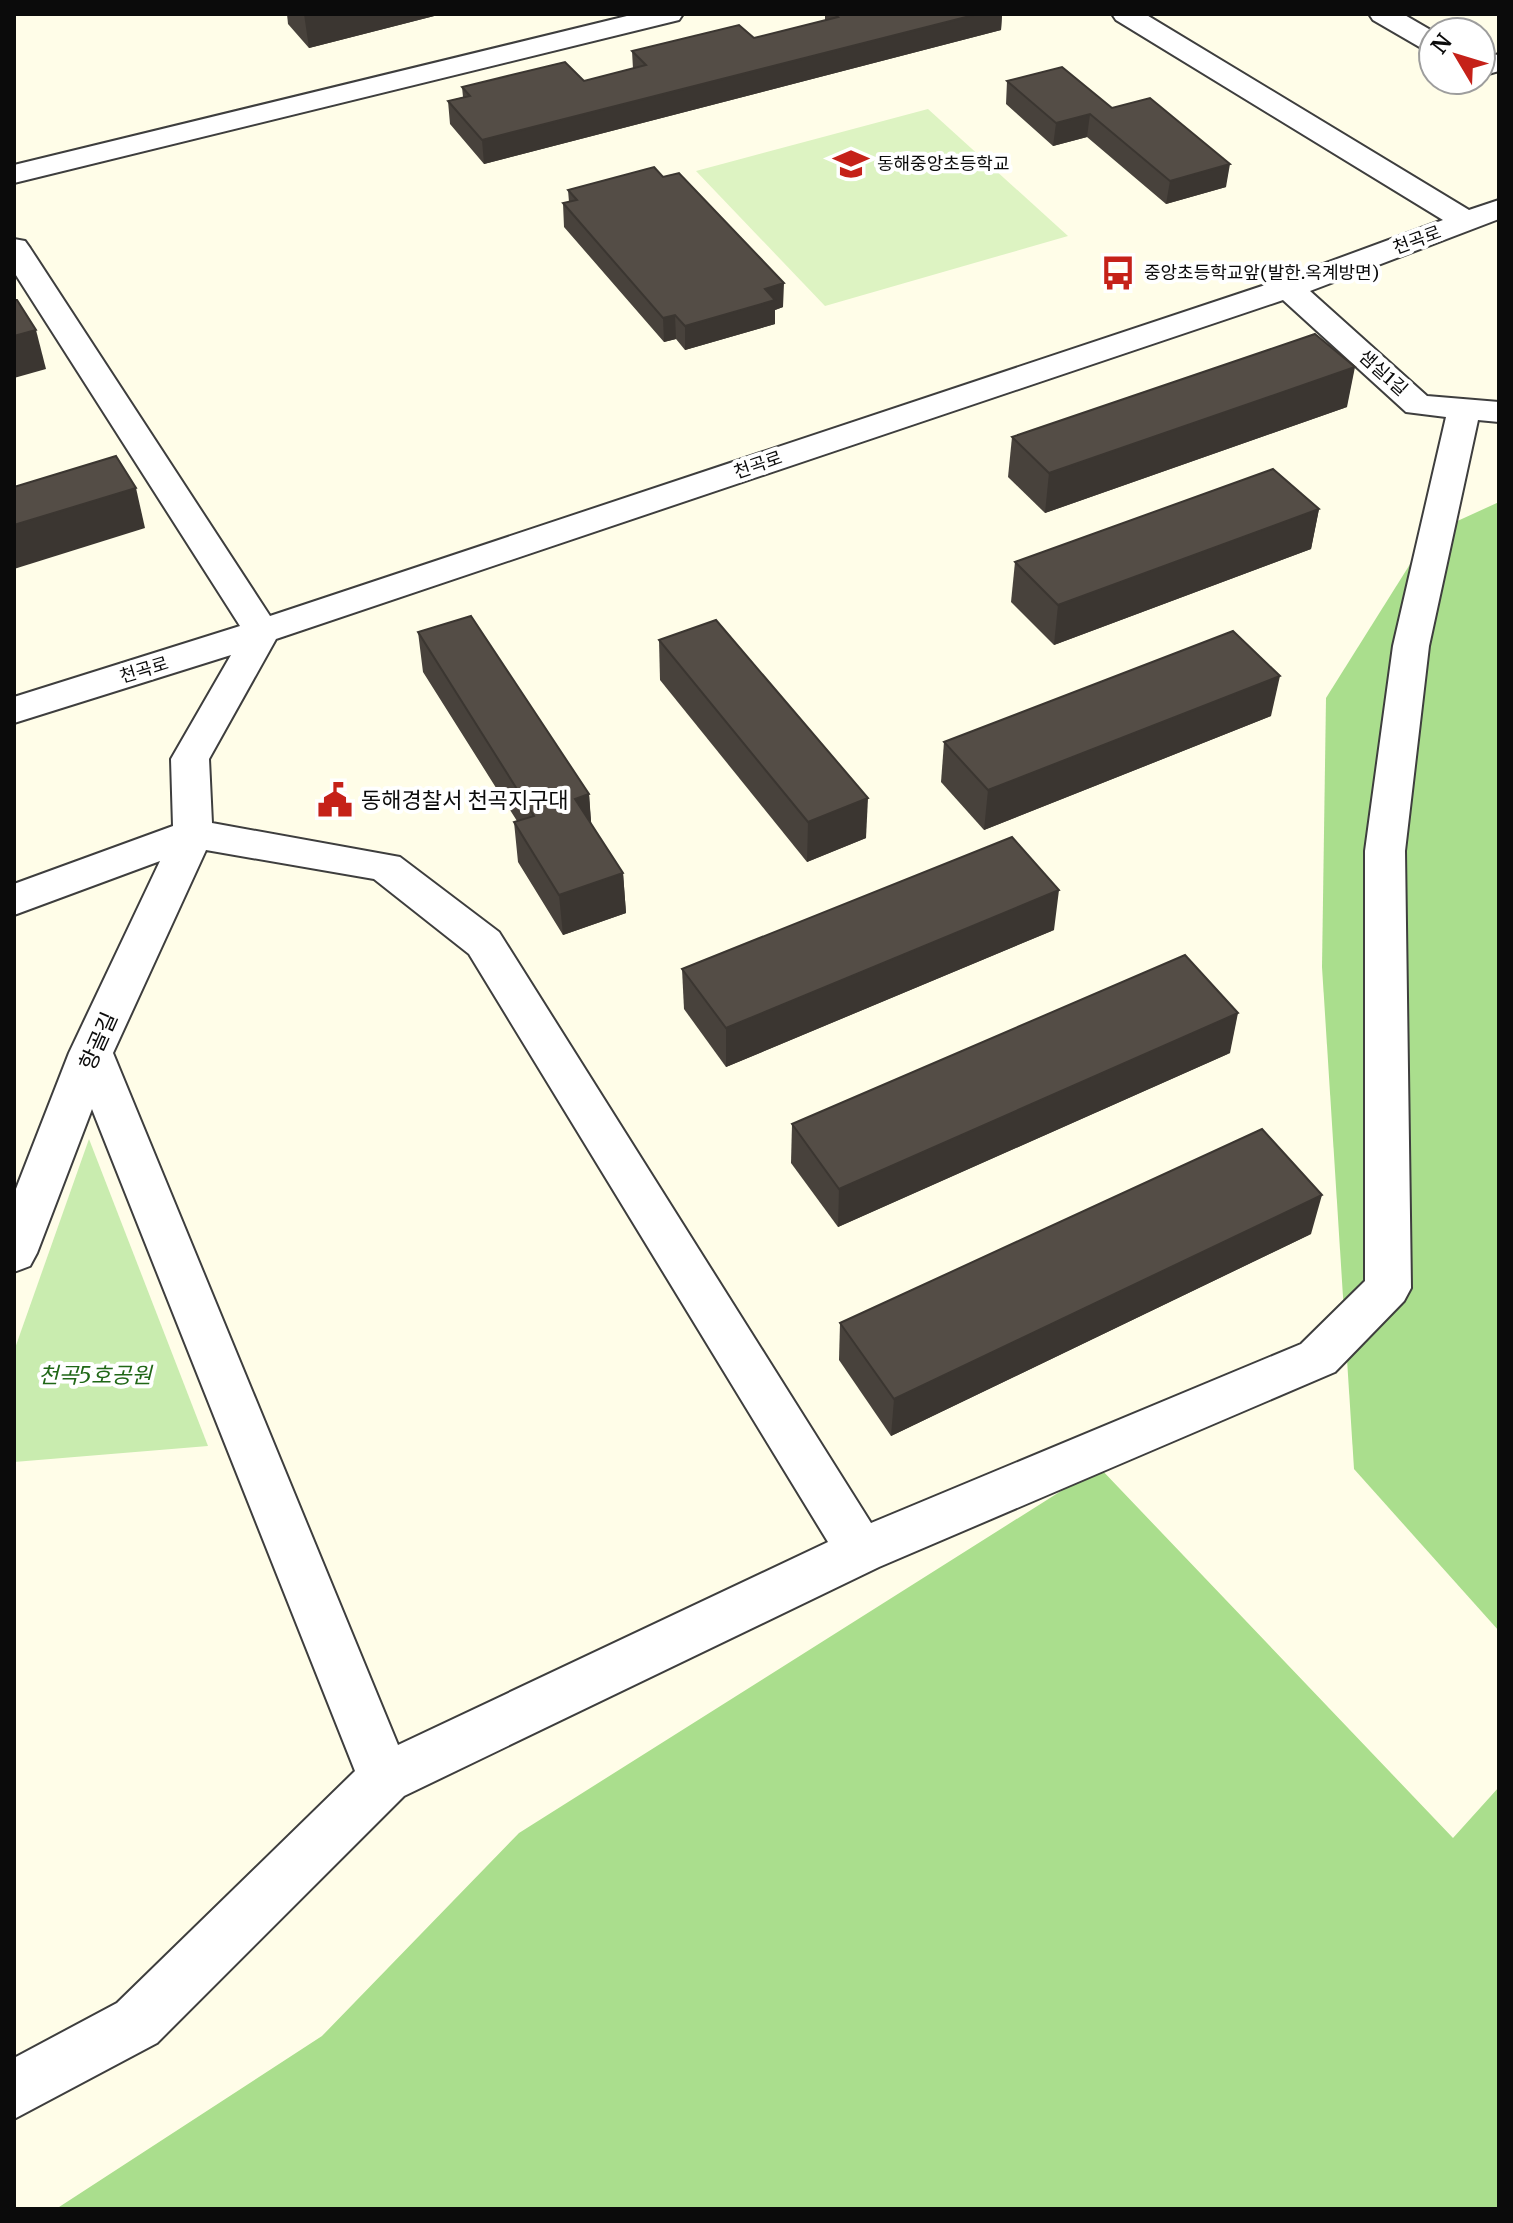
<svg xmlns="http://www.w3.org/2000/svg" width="1513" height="2223" font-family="Merriweather,'Noto Sans KR',serif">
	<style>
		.green { fill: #c9ecaf }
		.forest { fill: #aade8d }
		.pitch { fill: #ddf3c2 }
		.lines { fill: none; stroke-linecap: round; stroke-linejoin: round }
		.minor-casing { stroke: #3e3e3e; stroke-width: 4 }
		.minor { fill: #fff; fill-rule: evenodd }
		.wall { fill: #48423c }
		.shaded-wall { fill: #3b3631 }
		.building { fill: #544d46; stroke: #3b3631; stroke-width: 2 }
		.labels { text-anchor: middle; stroke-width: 8; stroke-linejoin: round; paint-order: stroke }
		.far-poi-label { font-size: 18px; fill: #0b0b0b; stroke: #fff; text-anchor: start }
		.far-street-label { font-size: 18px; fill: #0b0b0b; stroke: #fff }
		.poi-label { font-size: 22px; fill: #0b0b0b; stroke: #fff; text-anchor: start }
		.street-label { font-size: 22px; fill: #0b0b0b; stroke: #fff }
		.park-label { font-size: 22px; font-style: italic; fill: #206717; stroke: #fff }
	</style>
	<rect width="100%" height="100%" fill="#fffde8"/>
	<path class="green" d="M89,1139L208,1446L14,1462V1351Z"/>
	<g class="forest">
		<path d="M1499,502V1631L1354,1469L1322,967L1326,698L1429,534Z"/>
		<path d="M1099,1467L1453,1838L1499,1787V2209H56L322,2036L519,1833Z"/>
	</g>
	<path class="pitch" d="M928,109L1068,236L825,306L696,171Z"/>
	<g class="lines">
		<g class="minor-casing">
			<g id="minor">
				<path d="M635,14H683L679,20L14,183V165Z"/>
				<path d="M1112,14H1145L1469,210L1499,200V219L1310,291L1427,396L1499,402V422L1478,420L1429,646L1405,851L1411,1288L1404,1301L1335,1372L879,1567L404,1796L157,2043L14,2119V2058L117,2003L355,1771L92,1109L37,1253L30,1266L14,1272V1194L69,1053L160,861L14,915V884L173,826L171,759L231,655L14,723V697L240,626L14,272V239L25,241L30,248L270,616L1277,281L1443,220L1116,20ZM1283,300L1406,412L1446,417L1393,646L1365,851V1281L1301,1344L871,1523L499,932L400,857L212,823L209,759L276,639ZM206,850L374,879L469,954L828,1542L398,1745L113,1053Z"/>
				<path d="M1369,14H1403L1434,32L1433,51L1423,49L1373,20Z"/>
				<path d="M1499,54V71L1481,76V59Z"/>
			</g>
		</g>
		<use href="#minor" class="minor"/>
	</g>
	<g class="wall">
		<path d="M287,14H442L309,48L288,24Z"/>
		<path d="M825,14H1002L1001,30L484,164L450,124L448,101L463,97L462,87L584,81L633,69L632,51L754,38L825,20Z"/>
		<path d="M1007,81L1112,108L1226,187L1166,204L1087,137L1053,146L1006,104Z"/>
		<path d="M568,190L783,307L775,310V324L685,350L676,339L664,342L564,227L563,203L569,202Z"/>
		<path d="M1347,407L1045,513L1008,477L1012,437Z"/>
		<path d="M1319,509L1311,549L1054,645L1011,602L1015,562Z"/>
		<path d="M418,632L589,794L591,824L623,873L626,913L563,935L518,862L514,822L517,821L423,672Z"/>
		<path d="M659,640L866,838L807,862L660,680Z"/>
		<path d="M1271,716L984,830L941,782L944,742Z"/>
		<path d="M1054,930L726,1067L684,1009L682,969Z"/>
		<path d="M1230,1053L838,1227L791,1163L792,1124Z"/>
		<path d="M1311,1234L891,1436L839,1360L840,1323Z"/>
	</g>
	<g class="shaded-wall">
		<path d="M304,14H442L309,48Z"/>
		<path d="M978,14H1002L1001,30L484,164L482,140Z"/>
		<path d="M1090,114L1087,137L1053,146L1056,123Z"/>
		<path d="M1230,164L1226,187L1166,204L1170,181Z"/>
		<path d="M784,283L783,307L775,310V324L685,350V326L765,289Z"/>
		<path d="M675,315L676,339L664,342L663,318Z"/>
		<path d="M36,330L46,369L14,378V336Z"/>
		<path d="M1355,367L1347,407L1045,513L1049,473Z"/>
		<path d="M136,488L145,528L14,569V525Z"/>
		<path d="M1319,509L1311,549L1054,645L1058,605Z"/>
		<path d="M1280,676L1271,716L984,830L988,790Z"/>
		<path d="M589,794L592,834L575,799Z"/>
		<path d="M868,798L866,838L807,862L808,822Z"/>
		<path d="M623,873L626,913L563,935L559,895Z"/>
		<path d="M1059,890L1054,930L726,1067V1028Z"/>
		<path d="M1238,1013L1230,1053L838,1227L839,1189Z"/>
		<path d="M1322,1195L1311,1234L891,1436L894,1399Z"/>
	</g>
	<g class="building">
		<path d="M834,14H978L482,140L448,101L470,96L462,87L565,62L584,81L646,65L632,51L739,25L754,38L838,17Z"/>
		<path d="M1062,67L1112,108L1150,98L1230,164L1170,181L1090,114L1056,123L1007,81Z"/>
		<path d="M654,167L663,177L679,173L784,283L765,289L775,300L685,326L675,315L663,318L563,203L577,200L568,190Z"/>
		<path d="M14,300H17L36,330L14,336Z"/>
		<path d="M1315,334L1355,367L1049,473L1012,437Z"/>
		<path d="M116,456L136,488L14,525V487Z"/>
		<path d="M1273,469L1319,509L1058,605L1015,562Z"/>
		<path d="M471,616L589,794L575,799L623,873L559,895L514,822L534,816L418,632Z"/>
		<path d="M716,620L868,798L808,822L659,640Z"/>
		<path d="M1233,631L1280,676L988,790L944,742Z"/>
		<path d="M1012,837L1059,890L726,1028L682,969Z"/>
		<path d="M1185,955L1238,1013L839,1189L792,1124Z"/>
		<path d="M1262,1129L1322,1195L894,1399L840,1323Z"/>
	</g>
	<defs>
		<g id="school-bare" transform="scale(2.76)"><path d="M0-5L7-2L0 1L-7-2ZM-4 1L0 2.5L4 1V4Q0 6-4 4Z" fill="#c52119" stroke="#fff" stroke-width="2.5" paint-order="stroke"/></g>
		<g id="bus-bare" transform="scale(2.76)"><path d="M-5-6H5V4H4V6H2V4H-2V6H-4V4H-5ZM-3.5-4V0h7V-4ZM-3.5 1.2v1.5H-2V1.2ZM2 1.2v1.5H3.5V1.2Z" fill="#c52119" stroke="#fff" stroke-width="2.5" paint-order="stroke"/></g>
		<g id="civic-bare" transform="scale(2.76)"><path d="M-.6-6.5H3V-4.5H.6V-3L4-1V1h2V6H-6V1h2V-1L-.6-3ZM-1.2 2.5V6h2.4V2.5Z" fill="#c52119" stroke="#fff" stroke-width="2.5" paint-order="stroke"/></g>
	</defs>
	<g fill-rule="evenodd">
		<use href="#school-bare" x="851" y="164"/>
		<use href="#bus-bare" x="1118" y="273"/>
		<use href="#civic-bare" x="335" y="800"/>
	</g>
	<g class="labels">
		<g class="far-poi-label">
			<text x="877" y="170">동해중앙초등학교</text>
			<text x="1144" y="279">중앙초등학교앞(발한.옥계방면)</text>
		</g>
		<g class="far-street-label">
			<text transform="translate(1417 240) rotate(-20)" y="6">천곡로</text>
			<text transform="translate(1383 373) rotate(42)" y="6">샘실1길</text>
			<text transform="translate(758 465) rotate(-19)" y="6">천곡로</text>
			<text transform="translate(144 670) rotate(-17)" y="6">천곡로</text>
		</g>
		<g class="poi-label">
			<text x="361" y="808">동해경찰서 천곡지구대</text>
		</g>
		<g class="street-label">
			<text transform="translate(98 1041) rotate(-66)" y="8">항골길</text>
		</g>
		<g class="park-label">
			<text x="95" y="1383">천곡5호공원</text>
		</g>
	</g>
	<rect width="1513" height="2223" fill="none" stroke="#0b0b0b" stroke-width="32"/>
	<g transform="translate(1457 56) rotate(308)"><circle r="38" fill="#ffffff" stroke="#9d9d9d" stroke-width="2"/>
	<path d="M0-6L14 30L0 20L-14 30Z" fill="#c52119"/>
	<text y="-12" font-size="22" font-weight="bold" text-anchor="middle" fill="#0b0b0b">N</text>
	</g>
</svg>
